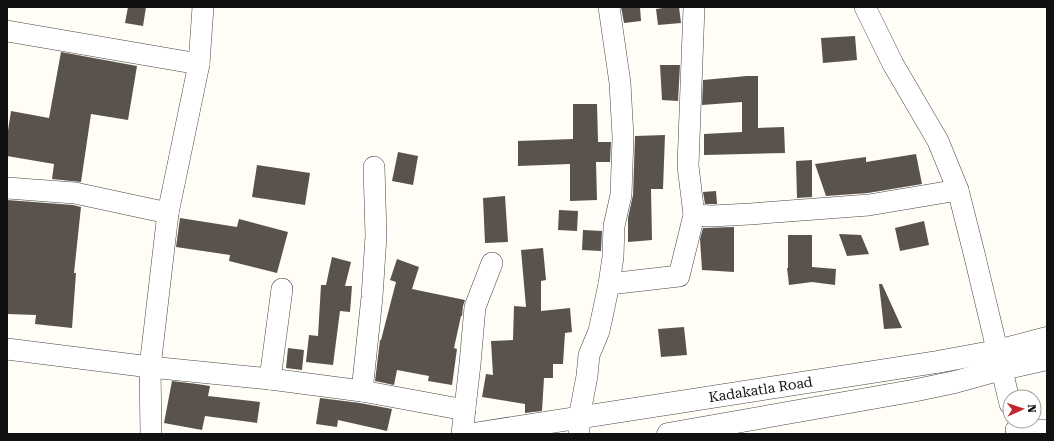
<svg xmlns="http://www.w3.org/2000/svg" width="1054" height="441" font-family="'Roboto Serif',serif">
	<style>
		.building { fill: #5a524d }
		.lines { fill: none; stroke-linecap: round; stroke-linejoin: round }
		.minor-casing { stroke: #444; stroke-width: 22 }
		.tertiary-casing { stroke: #444; stroke-width: 23 }
		.minor { stroke: #fff; stroke-width: 21 }
		.tertiary { stroke: #fff; stroke-width: 22 }
		.labels { text-anchor: middle; stroke-width: 4; stroke-linejoin: round; paint-order: stroke }
		.street-label { font-size: 14px; fill: #111; stroke: #fff }
	</style>
	<rect width="100%" height="100%" fill="#fffdf5"/>
	<g class="building">
		<path d="M128,7H146L143,26L125,23Z"/>
		<path d="M621,7H640L641,21L624,23Z"/>
		<path d="M670,7H679L681,23L658,25L656,9Z"/>
		<path d="M855,36L857,60L823,63L821,38Z"/>
		<path d="M61,52L137,66L128,120L91,114L81,182L52,179L54,164L7,156V137L11,111L49,118Z"/>
		<path d="M660,65H680L678,101L662,100Z"/>
		<path d="M747,76H758V128L784,127L785,153L704,155V134L742,132V102L702,105L703,80Z"/>
		<path d="M573,104H597L598,142H611L610,162H596L597,200L570,201V164L518,166V141L573,139Z"/>
		<path d="M665,135L663,189H651L652,240L628,242V218L633,195L635,136Z"/>
		<path d="M398,152L418,156L413,185L392,181Z"/>
		<path d="M916,154L922,184L868,193L826,196L815,164L866,157V162Z"/>
		<path d="M812,160V197L797,198L796,161Z"/>
		<path d="M257,165L310,173L305,205L252,197Z"/>
		<path d="M716,191L717,204H705L703,192Z"/>
		<path d="M505,196L508,242L485,243L483,198Z"/>
		<path d="M7,200L73,205L81,207L74,273H76L72,328L35,324L36,315L7,314Z"/>
		<path d="M559,210L578,211L577,231L558,230Z"/>
		<path d="M180,218L237,227L239,219L288,232L277,273L229,261L230,255L176,247Z"/>
		<path d="M924,221L929,245L900,251L895,228Z"/>
		<path d="M734,227V272L702,270L700,239L703,228Z"/>
		<path d="M583,230L602,231L601,251L582,250Z"/>
		<path d="M839,234L861,235L869,254L847,256Z"/>
		<path d="M788,235H812V267L836,269L835,285L812,282L789,285L787,268H788Z"/>
		<path d="M543,248L546,280L541,281V311L570,308L572,332L565,333L563,364H553V378H544L542,411L525,413V404L482,397L486,374L493,375L491,341L513,340L514,306L526,307L521,250Z"/>
		<path d="M332,257L351,262L345,286H352L350,312L340,311L333,365L306,362L309,335L318,336L321,285H326Z"/>
		<path d="M397,259L419,267L412,289L465,300L463,306L462,316H461L454,348L457,349L452,385L428,381L429,376L397,370L394,385L375,381L380,340H381L396,282L390,280Z"/>
		<path d="M879,284H882L902,328L884,329Z"/>
		<path d="M684,327L687,355L661,357L658,329Z"/>
		<path d="M288,348L304,350L302,370L286,368Z"/>
		<path d="M172,381L197,384L210,386L208,396L260,402L257,423L205,416L202,430L164,423Z"/>
		<path d="M320,398L360,403L392,409L387,431L338,420L337,427L316,424Z"/>
	</g>
	<g class="lines">
		<g class="minor-casing">
			<g id="minor">
				<path d="M865,7L893,64L938,141L958,190L974,253L1010,404"/>
				<path d="M7,31L199,64"/>
				<path d="M7,188L75,193L168,213"/>
				<path d="M694,215L712,216L750,214L869,205L958,190"/>
				<path d="M609,284L679,276L694,215L688,166L694,7"/>
				<path d="M7,349L150,367L270,379L362,391L465,410"/>
				<path d="M270,379L282,289"/>
				<path d="M362,391L372,297L376,236L374,167"/>
				<path d="M1016,430H1047"/>
				<path d="M151,434L150,367L168,213L199,64L203,7"/>
				<path d="M462,434L470,364L475,307L492,263"/>
				<path d="M579,434V418L587,376L589,355L599,331L609,284L613,257L614,226L621,195L623,137L620,83L609,7"/>
			</g>
		</g>
		<g class="tertiary-casing">
			<g id="tertiary">
				<path id="s1" d="M473,434L937,362L997,351L1047,338"/>
				<path d="M668,434L912,391L955,382L1002,369L1047,359"/>
			</g>
		</g>
		<use href="#minor" class="minor"/>
		<use href="#tertiary" class="tertiary"/>
	</g>
	<g class="labels">
		<g class="street-label">
			<text dy="5" stroke="none"><textPath href="#s1" startOffset="291">Kadakatla Road</textPath></text>
		</g>
	</g>
	<rect width="1054" height="441" fill="none" stroke="#111111" stroke-width="16"/>
	<g transform="translate(1022 409) rotate(87)"><circle r="19" fill="#ffffff" stroke="#a0a0a0"/>
	<path d="M0-3L7 15L0 10L-7 15Z" fill="#c4262e"/>
	<text y="-6" font-size="11" font-weight="bold" text-anchor="middle" fill="#111111">N</text>
	</g>
</svg>
